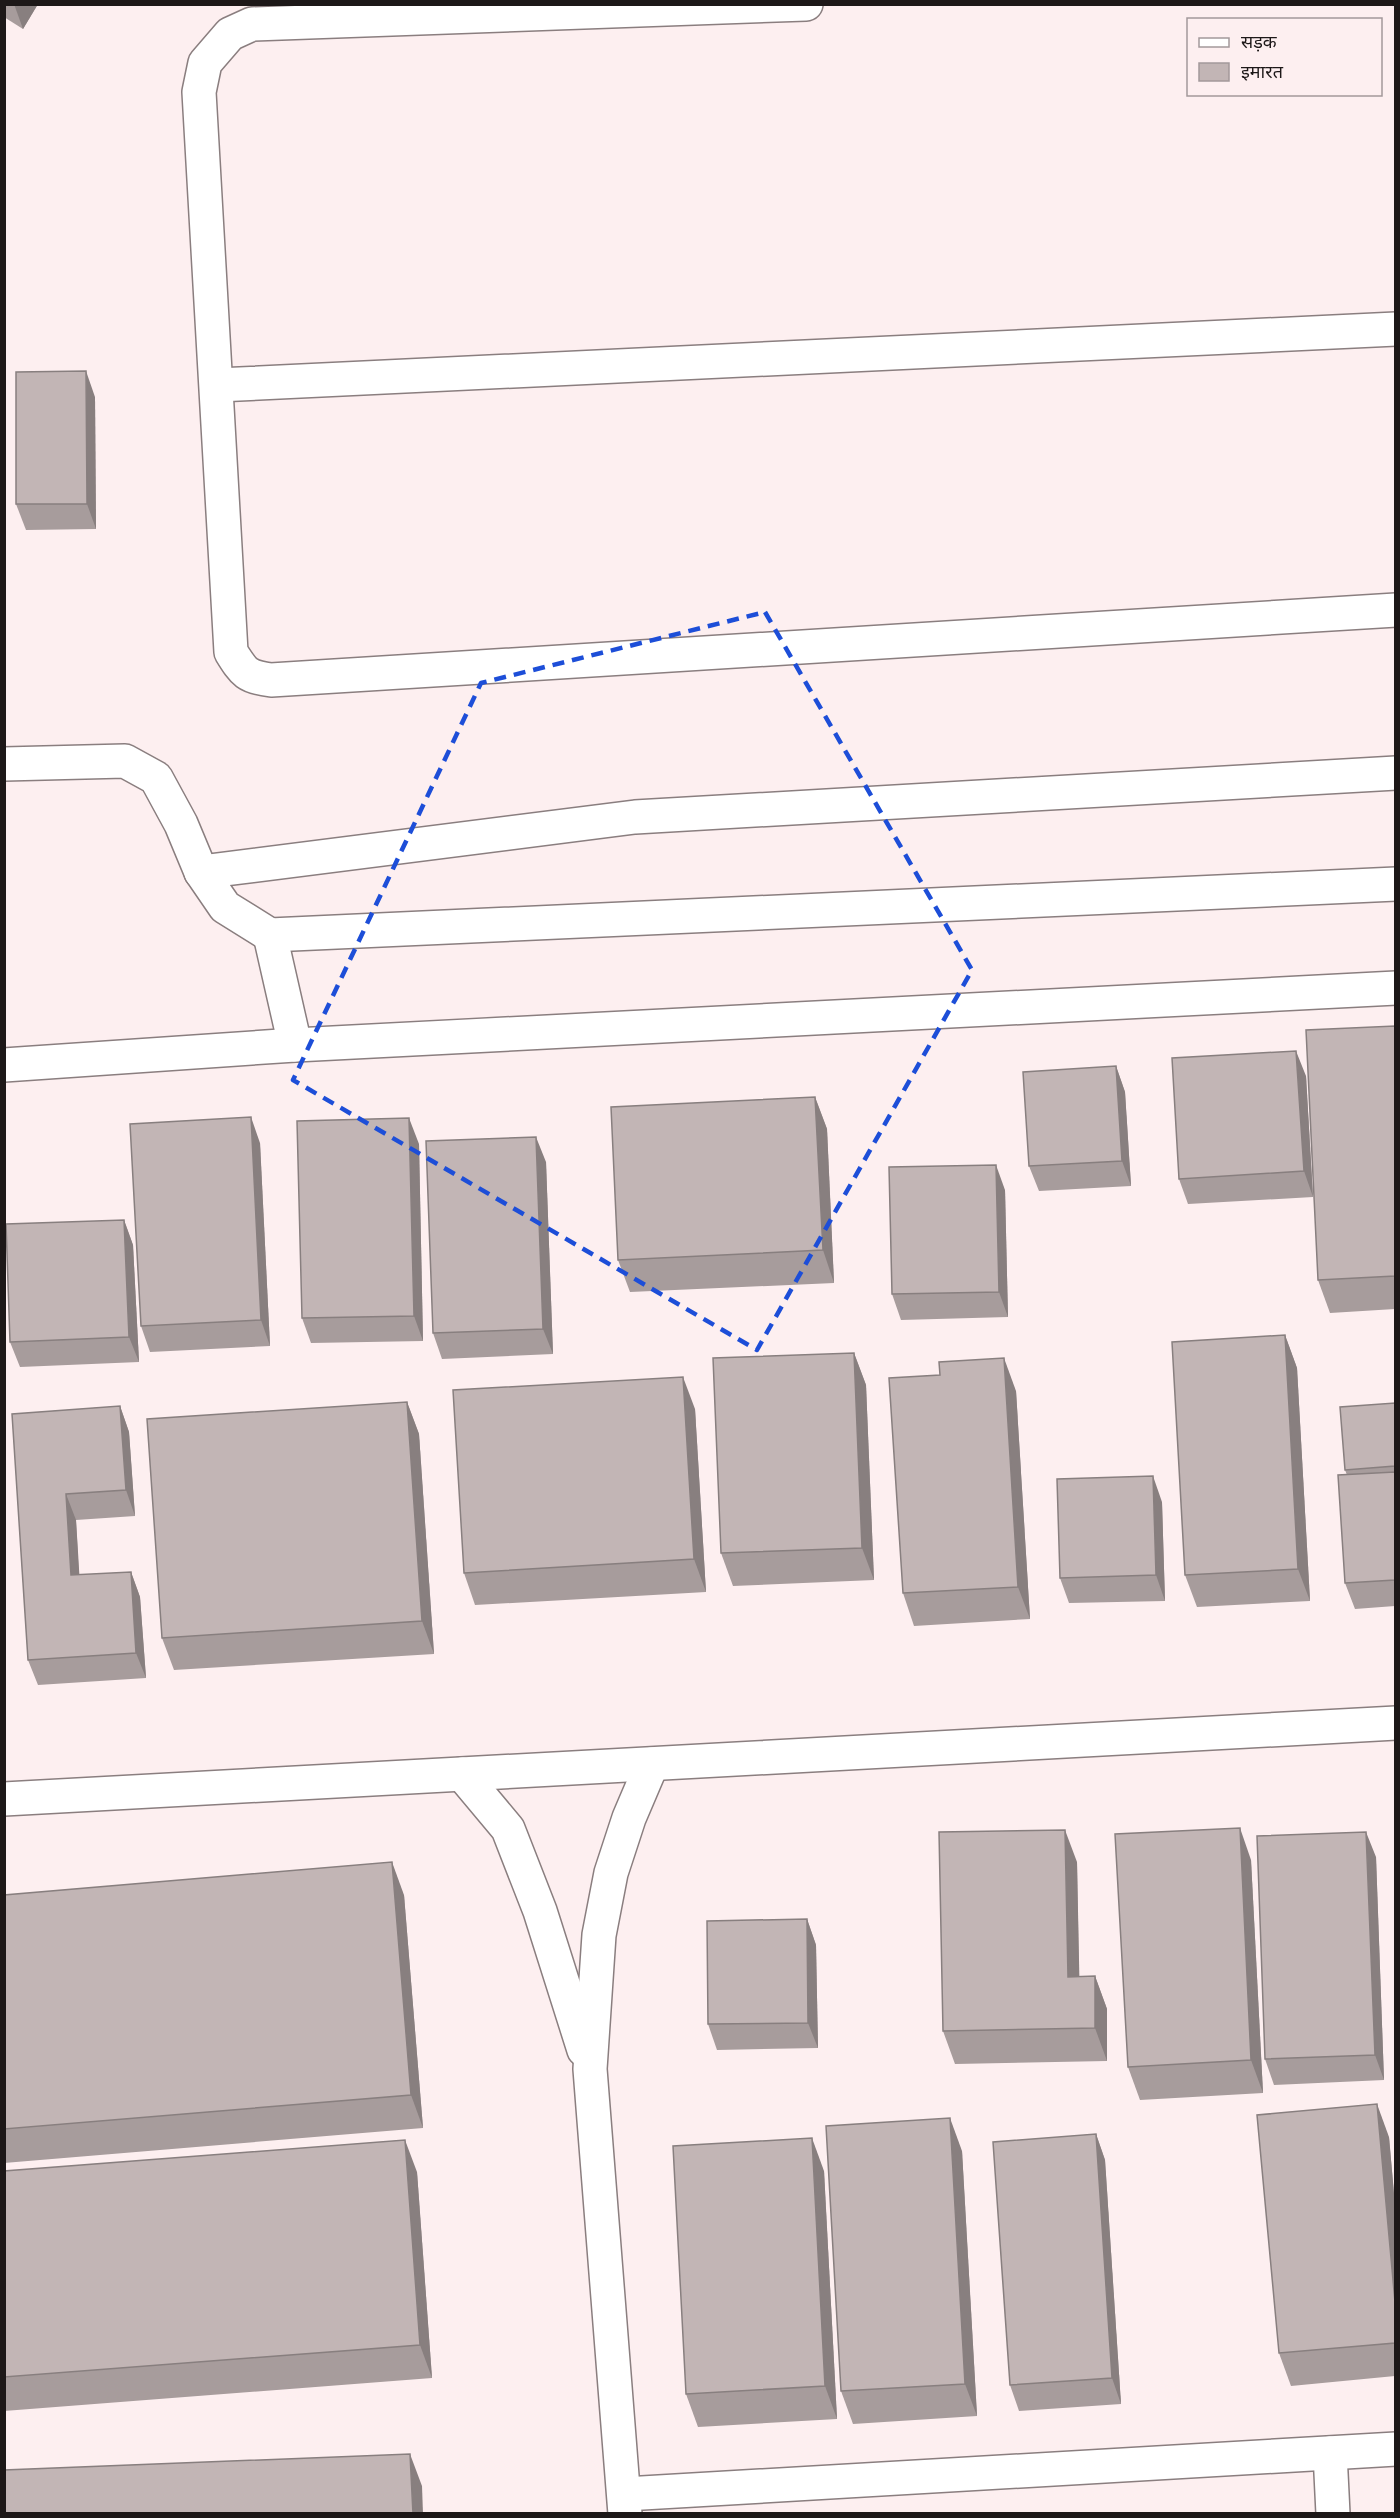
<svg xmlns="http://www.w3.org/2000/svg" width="1400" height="2518" font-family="Commissioner,'Noto Sans Devanagari',sans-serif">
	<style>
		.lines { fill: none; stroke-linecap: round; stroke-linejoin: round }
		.minor-casing { stroke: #8a7e7f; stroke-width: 36 }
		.minor { stroke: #fff; stroke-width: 33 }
		.wall { fill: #a79c9c }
		.shaded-wall { fill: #887f7f }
		.building { fill: #c2b5b5; stroke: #887f7f; stroke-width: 1.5 }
		.marked { fill: none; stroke: #1d4ed8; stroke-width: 4.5; stroke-dasharray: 12 8; stroke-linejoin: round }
	</style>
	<rect width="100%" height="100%" fill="#fdeff0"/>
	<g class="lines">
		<g class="minor-casing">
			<g id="minor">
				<path d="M806,4L252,24L230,34L205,63L199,92L231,652C244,673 247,677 271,680L1396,610"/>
				<path d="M217,385L1396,329"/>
				<path d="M4,764L125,761L156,778L181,824L201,872L225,907L270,935L1396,884"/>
				<path d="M201,872L635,817L1396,773"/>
				<path d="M270,935L295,1045"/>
				<path d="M4,1065L295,1045L1396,988"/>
				<path d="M462,1774L508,1829L540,1911L584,2050"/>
				<path d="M4,1799L1396,1723"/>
				<path d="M1330,2453L1333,2514"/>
				<path d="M625,2494L1396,2449"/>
				<path d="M625,2514L590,2069L599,1935L611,1873L629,1818L652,1764"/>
			</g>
		</g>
		<use href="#minor" class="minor"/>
	</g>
	<g class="wall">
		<path d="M4,4H38L23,29L4,17Z"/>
		<path d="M95,397L96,529L26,530L16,504Z"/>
		<path d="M1395,1026V1309L1330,1313L1318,1280Z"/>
		<path d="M1116,1066L1125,1092L1131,1186L1039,1191L1029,1166Z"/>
		<path d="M1306,1076L1313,1197L1188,1204L1179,1179Z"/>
		<path d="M815,1097L827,1129L834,1283L630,1292L618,1260Z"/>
		<path d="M260,1143L270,1346L150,1352L141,1326Z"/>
		<path d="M419,1144L423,1341L311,1343L302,1318Z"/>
		<path d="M546,1162L553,1354L442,1359L433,1333Z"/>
		<path d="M1005,1190L1008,1317L901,1320L892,1294Z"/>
		<path d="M124,1220L133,1245L139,1362L20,1367L10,1342Z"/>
		<path d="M1285,1335L1297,1368L1310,1601L1197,1607L1185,1575Z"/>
		<path d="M854,1353L866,1385L874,1580L733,1586L721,1553Z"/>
		<path d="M1016,1391L1030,1619L914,1626L903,1593Z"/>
		<path d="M407,1402L419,1434L434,1654L174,1670L162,1638Z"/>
		<path d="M1395,1403V1606L1355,1609L1345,1583L1347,1475L1345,1470Z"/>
		<path d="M120,1406L129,1432L135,1516L76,1520L79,1575L131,1572L140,1597L146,1678L38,1685L28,1660L12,1414Z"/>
		<path d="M695,1409L706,1592L475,1605L464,1573Z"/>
		<path d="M1162,1502L1165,1601L1069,1603L1060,1578Z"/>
		<path d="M1376,1857L1384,2080L1274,2085L1265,2059Z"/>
		<path d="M1251,1860L1263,2093L1140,2100L1128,2067Z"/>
		<path d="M1077,1862L1079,1976H1095L1107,2009V2061L955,2064L943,2031Z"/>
		<path d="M4,1895H404L423,2128L4,2163Z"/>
		<path d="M807,1919L816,1945L818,2048L717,2050L708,2024Z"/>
		<path d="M1096,2134L1105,2160L1121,2404L1019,2411L1010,2385Z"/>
		<path d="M1389,2137L1395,2205V2376L1291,2386L1279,2353Z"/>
		<path d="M962,2151L977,2416L853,2424L841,2391Z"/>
		<path d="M4,2171L417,2172L432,2378L4,2411Z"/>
		<path d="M824,2171L837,2419L698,2427L686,2394Z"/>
	</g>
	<g class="shaded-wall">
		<path d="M14,4H38L23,29Z"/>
		<path d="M86,371L95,397L96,529L87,504Z"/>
		<path d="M1296,1051L1306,1076L1313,1197L1304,1171Z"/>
		<path d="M1116,1066L1125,1092L1131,1186L1122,1161Z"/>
		<path d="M815,1097L827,1129L834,1283L823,1250Z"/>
		<path d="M251,1117L260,1143L270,1346L261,1320Z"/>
		<path d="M409,1118L419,1144L423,1341L414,1316Z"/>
		<path d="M536,1137L546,1162L553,1354L543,1329Z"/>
		<path d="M996,1165L1005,1190L1008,1317L999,1292Z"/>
		<path d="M124,1220L133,1245L139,1362L129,1337Z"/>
		<path d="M1285,1335L1297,1368L1310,1601L1298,1569Z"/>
		<path d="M854,1353L866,1385L874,1580L862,1548Z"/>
		<path d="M1004,1358L1016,1391L1030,1619L1018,1587Z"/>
		<path d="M683,1377L695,1409L706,1592L694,1559Z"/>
		<path d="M407,1402L419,1434L434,1654L422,1621Z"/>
		<path d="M120,1406L129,1432L135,1516L126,1490Z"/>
		<path d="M1153,1476L1162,1502L1165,1601L1156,1575Z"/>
		<path d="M66,1494L76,1520L81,1601L71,1575Z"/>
		<path d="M131,1572L140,1597L146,1678L136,1653Z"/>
		<path d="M1240,1828L1251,1860L1263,2093L1251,2060Z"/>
		<path d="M1065,1830L1077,1862L1080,2009L1068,1977Z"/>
		<path d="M1366,1832L1376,1857L1384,2080L1375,2055Z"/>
		<path d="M392,1862L404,1895L423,2128L411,2095Z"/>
		<path d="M807,1919L816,1945L818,2048L808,2023Z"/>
		<path d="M1095,1976L1107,2009V2061L1095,2028Z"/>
		<path d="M1377,2104L1389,2137L1395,2205V2302Z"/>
		<path d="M950,2118L962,2151L977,2416L965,2384Z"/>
		<path d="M1096,2134L1105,2160L1121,2404L1112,2378Z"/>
		<path d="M812,2138L824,2171L837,2419L825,2386Z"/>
		<path d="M405,2140L417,2172L432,2378L420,2345Z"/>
		<path d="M410,2454L422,2486L423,2514H413Z"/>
	</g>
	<g class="building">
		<path d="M86,371L87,504H16V372Z"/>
		<path d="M1395,1026V1276L1318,1280L1306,1030Z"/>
		<path d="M1296,1051L1304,1171L1179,1179L1172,1058Z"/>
		<path d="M1116,1066L1122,1161L1029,1166L1023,1072Z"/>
		<path d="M815,1097L823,1250L618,1260L611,1107Z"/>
		<path d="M251,1117L261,1320L141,1326L130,1124Z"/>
		<path d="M409,1118L414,1316L302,1318L297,1121Z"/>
		<path d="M536,1137L543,1329L433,1333L426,1141Z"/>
		<path d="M996,1165L999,1292L892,1294L889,1167Z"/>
		<path d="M124,1220L129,1337L10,1342L6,1224Z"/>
		<path d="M1285,1335L1298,1569L1185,1575L1172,1342Z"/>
		<path d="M854,1353L862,1548L721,1553L713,1358Z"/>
		<path d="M1004,1358L1018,1587L903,1593L889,1378L940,1375L939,1362Z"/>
		<path d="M683,1377L694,1559L464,1573L453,1390Z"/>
		<path d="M407,1402L422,1621L162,1638L147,1419Z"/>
		<path d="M1395,1403V1466L1345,1470L1340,1407Z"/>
		<path d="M120,1406L126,1490L66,1494L71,1575L131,1572L136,1653L28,1660L12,1414Z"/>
		<path d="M1395,1472V1580L1345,1583L1338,1475Z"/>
		<path d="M1153,1476L1156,1575L1060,1578L1057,1479Z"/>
		<path d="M1240,1828L1251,2060L1128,2067L1115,1834Z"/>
		<path d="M1065,1830L1068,1977L1095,1976V2028L943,2031L939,1832Z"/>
		<path d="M1366,1832L1375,2055L1265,2059L1257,1836Z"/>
		<path d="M392,1862L411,2095L4,2129V1895Z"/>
		<path d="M807,1919L808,2023L708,2024L707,1921Z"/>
		<path d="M1377,2104L1395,2302V2343L1279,2353L1257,2115Z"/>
		<path d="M950,2118L965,2384L841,2391L826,2126Z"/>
		<path d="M1096,2134L1112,2378L1010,2385L993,2142Z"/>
		<path d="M812,2138L825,2386L686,2394L673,2146Z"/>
		<path d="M405,2140L420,2345L4,2377V2171Z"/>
		<path d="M410,2454L413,2514H4V2470Z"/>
	</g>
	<path class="marked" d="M765,612L972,970L757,1350L293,1080L481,683Z"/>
	<rect width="1400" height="2518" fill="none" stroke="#1d1818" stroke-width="12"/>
	<rect x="1187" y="18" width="195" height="78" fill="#fdeff0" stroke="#a3999a" stroke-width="1.5"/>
	<rect x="1199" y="38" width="30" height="9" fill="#ffffff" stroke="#a3999a" stroke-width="1.5"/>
	<text x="1241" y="48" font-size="18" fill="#1d1818">सड़क</text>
	<rect x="1199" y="63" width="30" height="18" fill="#c2b5b5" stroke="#a3999a" stroke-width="1.5"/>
	<text x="1241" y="78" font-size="18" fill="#1d1818">इमारत</text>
</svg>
